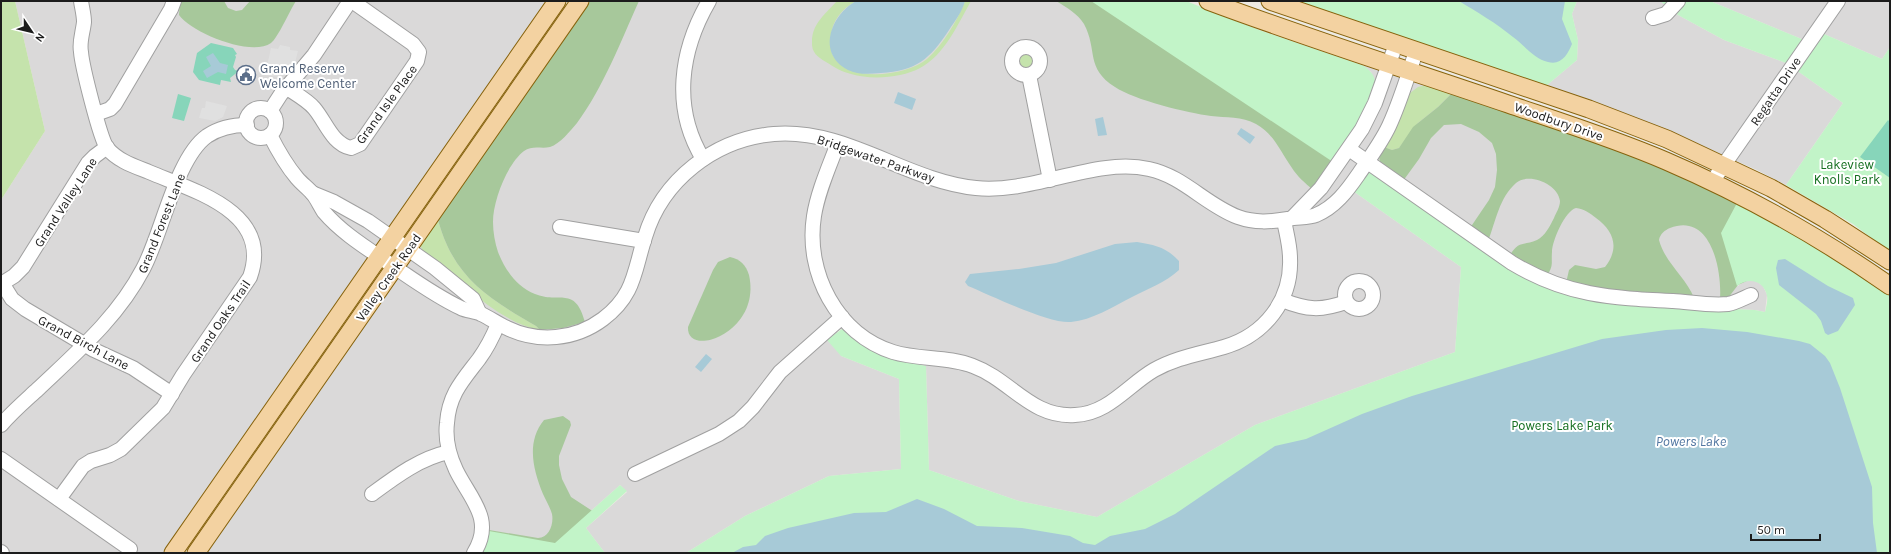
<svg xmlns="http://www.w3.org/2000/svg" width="1891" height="554" font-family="Karla,sans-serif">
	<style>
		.residential { fill: #dad9d9 }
		.grass { fill: #c5e3ac }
		.forest { fill: #a7c89b }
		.park { fill: #c2f4c8 }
		.pitch { fill: #87d5ba }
		.parking { fill: #e0e0e0 }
		.water { fill: #a7cad7 }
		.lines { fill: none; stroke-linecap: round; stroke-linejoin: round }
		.minor-casing { stroke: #a0a0a0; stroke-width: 16 }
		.major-casing { stroke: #87630d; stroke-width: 19 }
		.minor { stroke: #fff; stroke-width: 14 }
		.major { stroke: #f3d2a1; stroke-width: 17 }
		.labels { text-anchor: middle; stroke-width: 4; stroke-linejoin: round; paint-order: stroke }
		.service-label { font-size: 13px; fill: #4e5e75; stroke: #fff; text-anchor: start }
		.street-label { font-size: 13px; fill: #1c1c1c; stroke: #fff }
		.park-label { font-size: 13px; fill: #156f20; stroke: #fff }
		.water-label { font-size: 14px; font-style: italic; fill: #5277a2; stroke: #fff }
	</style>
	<rect width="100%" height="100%" fill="#edeae3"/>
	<g class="residential">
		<path d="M15,1H547L167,553H1V200L45,131Z"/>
		<path d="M587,1H1091L1375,83L1371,72L1362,65L1428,85L1666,170L1738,286L1743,282L1751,280L1756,281L1763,286L1767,295L1765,312L1755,310L1616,303L1353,191L1461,267L1455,352L1255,425L1097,517L1019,501L929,470L926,366L894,359L842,329L837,331L841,356L899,379L901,469L829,476L745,516L686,553H605L586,528L627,492L620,485L555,543L489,531L487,541L481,553H202Z"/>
		<path d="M1577,1L1662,2L1678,15L1724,40L1786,63L1843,103L1786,185L1757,170L1675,134L1546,86L1577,60L1578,40L1572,14Z"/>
		<path d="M1710,1H1890V47L1882,59L1817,31L1809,42Z"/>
	</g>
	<g class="grass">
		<path d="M1,1H15L45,131L1,200Z"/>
		<path d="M837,1H856C842,9 832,20 831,37C831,44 830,51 834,57C850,83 906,76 927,59C943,45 957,21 965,1H971C958,24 944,56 920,68C902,78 871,80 851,74C842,72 834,67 826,62C818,57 811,53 812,41C812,24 826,13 837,1Z"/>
		<circle cx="1026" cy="61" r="9"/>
		<path d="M1426,85L1452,93L1438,107L1418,123L1399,148L1392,150L1384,147L1410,93L1418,87Z"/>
		<path d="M437,216C452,276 486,297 536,326L540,330C498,323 455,276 422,250L420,243Z"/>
	</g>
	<g class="forest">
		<path d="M180,1H224L228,8L236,11L242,10L250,1H296C290,10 278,38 271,43C251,57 192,33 179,15Z"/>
		<path d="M587,1H639C621,41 603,88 577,123C570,131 560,144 550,147C541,149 532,145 524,151C507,164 493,201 493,222C493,232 495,243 498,252C505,270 517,287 535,294C559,304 575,285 585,322L563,328L540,330L536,326C486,297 452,276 437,216Z"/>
		<path d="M1056,1H1101L1334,161L1313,190C1305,183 1297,176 1292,168C1280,151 1274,134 1256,124C1242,116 1226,118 1211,116C1188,113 1134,100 1115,87C1085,68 1098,50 1084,24C1078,14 1066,7 1056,1Z"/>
		<path d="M1452,93L1613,148L1679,175L1746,208L1749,280L1738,285L1728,298L1720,299C1722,270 1711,212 1670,228C1665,230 1660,234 1659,240C1665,263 1686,277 1694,298L1623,294L1566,283L1569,270L1575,265L1596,269L1605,267C1620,248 1614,231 1596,218C1590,213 1584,209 1576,208C1565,211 1552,241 1552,252C1551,264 1554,264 1547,276L1510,255C1519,240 1524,246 1537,240C1545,236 1550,226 1554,218C1556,213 1560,207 1560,201C1558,184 1529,172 1516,183C1499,198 1496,221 1488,241L1470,228L1489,200L1495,187L1497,170L1496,154L1492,143L1479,132L1461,124L1444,125L1431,138L1419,159L1403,181L1380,163L1379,156L1384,147L1392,150L1399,148L1413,127L1438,107Z"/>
		<path d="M730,257C740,259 746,265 749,275C762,333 686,359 688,327L713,270L718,262Z"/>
		<path d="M563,416L570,421L571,425L559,456V465L562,479L571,497L594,512L567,543L484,547L489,530L538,538C549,538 554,524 552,514C550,507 546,501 543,494C533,470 526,442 544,420Z"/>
	</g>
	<g class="park">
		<path d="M1091,1H1186L1259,30L1362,65C1369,69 1375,75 1375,82C1375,105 1345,143 1333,162Z"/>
		<path d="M1294,1H1577L1572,14L1578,40L1577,60L1546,86Z"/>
		<path d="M1660,1H1710L1809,42L1817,31L1882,59L1890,47V252L1853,224L1786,185L1843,103L1786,63L1724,40L1678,15Z"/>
		<path d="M1369,172L1482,249L1629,304L1755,310L1765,312C1766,307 1768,301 1767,296C1764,280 1748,277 1737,286L1721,233L1737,203L1801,238L1890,296V553H686L745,516L829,476L901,469L899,379L841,356L827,340L842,329L894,359L926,366L929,470L1019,501L1097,517L1255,425L1455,352L1461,267L1353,191Z"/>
		<path d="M620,485L627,491L586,528L605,553H481L487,541L489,531L555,543Z"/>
	</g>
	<g class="pitch">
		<path d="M211,43L233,48L237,54L235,55L236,57L233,67L235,70L239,71L230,78L231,82L221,80L220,85L199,80L193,72L197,53Z"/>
		<path d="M178,94L191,98L184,121L172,118Z"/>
		<path d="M1888,120L1890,122V178L1860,157Z"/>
	</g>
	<g class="parking">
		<path d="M280,45L290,47V50L298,51L294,67L286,65L284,72L279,77L265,75L271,48L278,49Z"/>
		<path d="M206,101L227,106L223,117L215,121L199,118L202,108H205Z"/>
	</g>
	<g class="water">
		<path d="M856,1H965C962,12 955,21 949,30C930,59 916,71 881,73C870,74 858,75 848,70C816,53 831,15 856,1Z"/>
		<path d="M1459,1H1565L1562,19L1572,44C1568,54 1561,66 1548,62C1534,59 1524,45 1513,37C1496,23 1477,12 1459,1Z"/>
		<path d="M213,53L220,63L228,65L226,74L218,72L207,78L203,71L211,66L206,57Z"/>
		<path d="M898,92L916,99L912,110L894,103Z"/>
		<path d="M1103,117L1107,135L1098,136L1095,119Z"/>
		<path d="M1241,128L1255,137L1250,144L1237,134Z"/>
		<path d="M1137,242C1155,245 1166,247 1179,261V270C1166,282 1148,289 1132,297C1113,307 1092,320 1071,322C1049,324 990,295 968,286L965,282L970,274L1019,269L1056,263L1115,244Z"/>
		<path d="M1785,259L1828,286L1853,298L1855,305L1838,331L1828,335L1825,333L1821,321L1816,314L1779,285L1776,268L1778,260Z"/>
		<path d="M1702,328L1747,332L1799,341L1810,344L1825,356L1830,363L1840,388L1872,487L1873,523L1877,553H732L743,547L756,545L765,536L788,528L854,513L886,512L917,499L944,509L977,526L1022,528L1070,536L1083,543L1095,545L1110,536L1145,529L1175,514L1275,446L1306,439L1362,414L1412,396L1602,339L1666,330Z"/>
		<path d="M706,354L712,359L701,372L695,367Z"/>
	</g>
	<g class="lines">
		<g class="minor-casing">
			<g id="minor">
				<path d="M1653,18L1666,14L1678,1"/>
				<circle cx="1026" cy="61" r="14"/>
				<path d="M1029,75L1050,180"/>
				<path d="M287,88C296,94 307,100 314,108C326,122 332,144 351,148L360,144L417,61L419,52L413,44L352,1"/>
				<circle cx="261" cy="123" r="15"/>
				<path d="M270,111L281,94L314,55L350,1"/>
				<path d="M96,114L110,109L115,104L171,9L174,1"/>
				<path d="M270,135C278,151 286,165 297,178C302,184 308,188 313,194C317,199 320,206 324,212C341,232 365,247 387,262C411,278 435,296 461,308C467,311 475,311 481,314C490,318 498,324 507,328C538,343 575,340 603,319C635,295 634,271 645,237C662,180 715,139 774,134C846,128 906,181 976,188C1033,194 1095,157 1149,169C1183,176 1206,205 1238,217C1255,223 1270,222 1288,219C1297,217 1308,218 1316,215C1335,207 1347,191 1358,175C1369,159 1381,143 1389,126C1400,102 1408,76 1416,51"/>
				<path d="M838,143C829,167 818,191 814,216C805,273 837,334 893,352C919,360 948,356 973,366C1011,380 1031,418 1075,415C1108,414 1128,385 1154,370C1177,357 1200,354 1224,347C1265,335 1292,300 1290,258C1290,245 1286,232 1284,220"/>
				<path d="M1349,149L1512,263C1567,296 1611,298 1673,301C1690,302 1710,306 1728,304C1735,303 1744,298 1751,295"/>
				<path d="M703,159C672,108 680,51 709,1"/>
				<path d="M1712,182L1838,1"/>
				<path d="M312,193L334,202L368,221L435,268L473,299L479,312"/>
				<path d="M1292,218L1321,188L1362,129L1375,103L1396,44"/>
				<path d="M560,227L644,241"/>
				<circle cx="1359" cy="295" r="14"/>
				<path d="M2,283L12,299L25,309L94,350L133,368L172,394"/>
				<path d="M1,284L14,276L23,267L88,163L95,156L107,147"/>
				<path d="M1282,300C1307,310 1321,311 1346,302"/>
				<path d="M1,425C12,412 25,401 38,389C77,352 118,317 143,269C162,234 176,158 207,136C219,128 232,125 247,125"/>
				<path d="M1,459L130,549"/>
				<path d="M635,474L719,434L739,421L753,407L780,372L842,317"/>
				<path d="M372,494C395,477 420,458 449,452"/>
				<path d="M59,499L83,466L91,461L110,455L121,449L163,408L183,375L250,277C273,212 194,191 149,172C134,166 118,161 107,148C100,138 82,66 81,52C79,42 83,32 84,22C84,15 82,8 81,1"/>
				<path d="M1,552L2,553"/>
				<path d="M474,553C495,519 470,499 456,470C449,455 445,439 447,423C449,394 463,380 479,359C487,348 493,336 498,324"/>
			</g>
		</g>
		<g class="major-casing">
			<g id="major">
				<path d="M1208,1C1307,38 1408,70 1508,104C1561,122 1615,139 1666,161C1745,195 1820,237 1890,286"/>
				<path d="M1270,1L1589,109L1667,139L1771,188L1825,219L1890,261"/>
				<path d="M173,553L557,1"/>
				<path d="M196,553L580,1"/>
			</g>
		</g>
		<use href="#minor" class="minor"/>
		<use href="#major" class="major"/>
	</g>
	<defs>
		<g id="civic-ring" transform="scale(1)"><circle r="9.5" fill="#fff" stroke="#5c6f8a" stroke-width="1.5"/><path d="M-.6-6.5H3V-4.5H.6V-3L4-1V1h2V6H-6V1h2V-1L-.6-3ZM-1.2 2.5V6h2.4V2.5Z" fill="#5c6f8a"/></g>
	</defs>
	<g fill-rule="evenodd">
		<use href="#civic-ring" x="246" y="75"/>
	</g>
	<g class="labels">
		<g class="service-label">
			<text x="260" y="73">Grand Reserve<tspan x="260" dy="15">Welcome Center</tspan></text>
		</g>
		<g class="street-label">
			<text transform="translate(1775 91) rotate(-56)" y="5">Regatta Drive</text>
			<text transform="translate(386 104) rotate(-54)" y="5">Grand Isle Place</text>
			<text transform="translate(1559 121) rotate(19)" y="5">Woodbury Drive</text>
			<text transform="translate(876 158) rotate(19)" y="5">Bridgewater Parkway</text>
			<text transform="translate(65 202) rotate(-57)" y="5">Grand Valley Lane</text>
			<text transform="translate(161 223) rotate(-68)" y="5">Grand Forest Lane</text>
			<text transform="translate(388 277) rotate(-55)" y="5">Valley Creek Road</text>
			<text transform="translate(220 321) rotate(-56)" y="5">Grand Oaks Trail</text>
			<text transform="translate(84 342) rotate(28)" y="5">Grand Birch Lane</text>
		</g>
		<g class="park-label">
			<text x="1847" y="169">Lakeview<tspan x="1847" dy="15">Knolls Park</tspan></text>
			<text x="1562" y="430">Powers Lake Park</text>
		</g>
		<g class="water-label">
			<text x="1691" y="446">Powers Lake</text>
		</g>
	</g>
	<rect width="1891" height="554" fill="none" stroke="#1c1c1c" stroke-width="4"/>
	<g transform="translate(32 32) rotate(125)" stroke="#ffffff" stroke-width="3" paint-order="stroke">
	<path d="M0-3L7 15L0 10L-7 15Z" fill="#1c1c1c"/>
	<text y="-6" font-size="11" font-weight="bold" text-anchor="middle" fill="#1c1c1c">N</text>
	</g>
	<path d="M1751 534v6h69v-6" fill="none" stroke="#1c1c1c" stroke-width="2"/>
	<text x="1757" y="534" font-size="12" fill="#1c1c1c" stroke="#ffffff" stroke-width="3" paint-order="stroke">50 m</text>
</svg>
